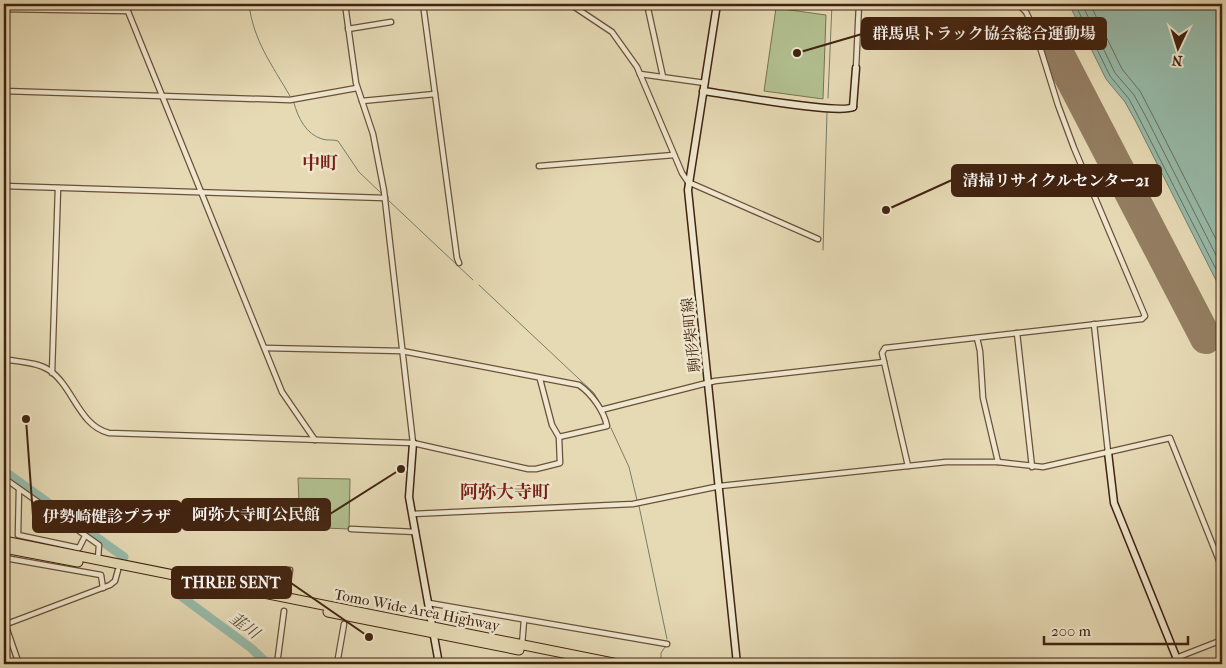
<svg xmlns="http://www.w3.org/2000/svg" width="1226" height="668" font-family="'IM FELL French Canon','Noto Serif JP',serif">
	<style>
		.green { fill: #b2c090; stroke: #7a7250 }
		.water { fill: #97bbaa; stroke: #757e6c }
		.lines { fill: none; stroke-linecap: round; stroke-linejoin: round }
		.shore { stroke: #6c6f5d; stroke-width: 1 }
		.stream { stroke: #757e6c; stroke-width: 1 }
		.river { stroke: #97bbaa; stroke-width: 9 }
		.runway { stroke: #947e62; stroke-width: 32 }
		.street-casing { stroke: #6a5139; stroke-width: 7 }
		.secondary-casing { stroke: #412310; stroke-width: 9 }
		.highway-casing { stroke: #412310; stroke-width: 11 }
		.street { stroke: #efe7cf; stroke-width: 4.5 }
		.secondary { stroke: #efe7cf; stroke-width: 6 }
		.highway { stroke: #e6dab5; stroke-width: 9 }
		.labels { text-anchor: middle; stroke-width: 5; stroke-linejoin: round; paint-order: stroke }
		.street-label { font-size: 15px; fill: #412310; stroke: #efe7cf }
		.water-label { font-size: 16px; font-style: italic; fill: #564936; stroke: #efe7cf }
		.quarter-label { font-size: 18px; font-weight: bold; fill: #7a1f14; stroke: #efe7cf }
		.leader { fill: none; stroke: #412310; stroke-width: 2 }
		.callout-dot { fill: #412310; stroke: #efe7cf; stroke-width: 2 }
		.callout { fill: #412310; stroke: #412310; stroke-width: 2 }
		.callout-label { font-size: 16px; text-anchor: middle; font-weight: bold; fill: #fff }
	</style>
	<rect width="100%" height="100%" fill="#e6dab5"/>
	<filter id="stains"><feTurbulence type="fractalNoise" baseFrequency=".004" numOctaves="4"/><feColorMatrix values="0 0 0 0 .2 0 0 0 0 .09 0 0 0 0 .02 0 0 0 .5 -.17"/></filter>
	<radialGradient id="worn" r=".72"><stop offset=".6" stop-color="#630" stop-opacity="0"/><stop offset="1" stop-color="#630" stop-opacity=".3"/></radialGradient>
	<g class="green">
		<path d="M776,8L826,15L823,99L764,91Z"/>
		<path d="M298,478L350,479L349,529L300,527Z"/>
	</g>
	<path class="water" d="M1069,4H1222V292L1135,120L1125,102L1106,79Z"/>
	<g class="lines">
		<g class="shore">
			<path d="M1075,4L1110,76L1129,99L1139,118L1222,281"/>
			<path d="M1082,4L1115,73L1134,95L1145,115L1222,267"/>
			<path d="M1090,4L1122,69L1140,91L1151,112L1222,251"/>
		</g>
		<g class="stream">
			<path d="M249,4C253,40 272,65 290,96"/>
			<path d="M828,98L832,4"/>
			<path d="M294,103C298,118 306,134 322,139C328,141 333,139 338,141L359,172L382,194"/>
			<path d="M388,200L473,280"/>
			<path d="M823,250L827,112"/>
			<path d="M479,285L594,393L601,405"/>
			<path d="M611,428L629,467L637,500"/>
			<path d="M639,506L667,639"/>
			<path d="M661,664V653L665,647"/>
		</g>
		<g class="river">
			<path d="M4,471L124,557"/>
			<path d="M178,594L251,648L268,664"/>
		</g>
		<path class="runway" d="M1052,42L1206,338"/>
		<g class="street-casing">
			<g id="street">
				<path d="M125,4L282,392L315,440"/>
				<path d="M345,4L356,83L373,134L384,191L413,443"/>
				<path d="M423,4L457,258L459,263"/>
				<path d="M570,4L612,32L637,67L682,173L688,182L818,239"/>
				<path d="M647,4L663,77"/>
				<path d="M4,9L128,11"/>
				<path d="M348,29L391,22"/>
				<path d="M856,68L859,4"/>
				<path d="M640,74L705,83"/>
				<path d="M4,91L290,100L357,88"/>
				<path d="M362,101L435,94"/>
				<path d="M539,166L674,155"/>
				<path d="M4,186L385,198"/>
				<path d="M1094,324L1108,452"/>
				<path d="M1017,333L1032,467"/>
				<path d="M977,338L980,351L983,398L998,462"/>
				<path d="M265,348L402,351L579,385C592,394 604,411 607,426L559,437"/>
				<path d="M4,359C18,362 37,362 49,370C73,386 79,426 109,433L413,443L528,469H536L560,463L559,437L552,425L540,379"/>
				<path d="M52,373L58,188"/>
				<path d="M601,410L715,381L884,362"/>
				<path d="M908,466L882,353L885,348L1142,319L1145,316L1074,148L1058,105L1035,31L1026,12L1018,4"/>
				<path d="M4,478L99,545L98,559"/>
				<path d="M19,489L18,535L79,548L85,536"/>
				<path d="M412,514L633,504L720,486L946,462H998L1043,467L1170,438L1222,568"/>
				<path d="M351,529L416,532"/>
				<path d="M286,597L290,570"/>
				<path d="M429,603L667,644"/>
				<path d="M4,625L110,585L115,581L118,570"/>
				<path d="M522,645L524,620"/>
				<path d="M1176,658L1222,640"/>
				<path d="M19,664L4,621L5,558L101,575L103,588"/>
				<path d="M277,664L284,611"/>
				<path d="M337,664L344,624"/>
			</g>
		</g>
		<g class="secondary-casing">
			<g id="secondary">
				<path d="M717,4L688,190L737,664"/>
				<path d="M703,91C726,94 840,115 853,107"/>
				<path d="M853,107L856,68"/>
				<path d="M413,443L409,497L439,664"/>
				<path d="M1108,452L1114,503L1179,664"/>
			</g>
		</g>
		<g class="highway-casing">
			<g id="highway">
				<path d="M4,541L618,664"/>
				<path d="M4,548L78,562"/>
				<path d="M328,612L519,650"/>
			</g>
		</g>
		<use href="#street" class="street"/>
		<use href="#secondary" class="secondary"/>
		<use href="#highway" class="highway"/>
	</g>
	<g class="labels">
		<g class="street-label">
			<text transform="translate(691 335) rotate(-96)" y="5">駒形柴町線</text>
			<text transform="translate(417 610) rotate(11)" y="5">Tomo Wide Area Highway</text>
		</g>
		<g class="water-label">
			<text transform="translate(245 625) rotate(37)" y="6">韮川</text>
		</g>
		<g class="quarter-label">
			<text x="320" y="169">中町</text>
			<text x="505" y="498">阿弥大寺町</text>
		</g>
	</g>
	<path class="leader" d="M797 53L862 34M886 210L952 180M401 469L330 514M26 419L33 516M369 637L291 583"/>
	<g class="callout-dot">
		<circle cx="797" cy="53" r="5"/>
		<circle cx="886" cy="210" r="5"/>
		<circle cx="401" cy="469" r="5"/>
		<circle cx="26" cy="419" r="5"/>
		<circle cx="369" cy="637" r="5"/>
	</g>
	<g class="callout">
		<rect x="862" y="18" width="244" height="31" rx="5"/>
		<rect x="952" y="165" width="209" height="31" rx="5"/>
		<rect x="182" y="499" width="148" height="31" rx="5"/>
		<rect x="33" y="501" width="148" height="31" rx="5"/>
		<rect x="172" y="567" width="119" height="31" rx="5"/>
	</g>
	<g class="callout-label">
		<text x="984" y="39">群馬県トラック協会総合運動場</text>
		<text x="1056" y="186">清掃リサイクルセンター21</text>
		<text x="256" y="520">阿弥大寺町公民館</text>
		<text x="107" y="522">伊勢崎健診プラザ</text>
		<text x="231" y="588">THREE SENT</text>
	</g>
	<rect width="1226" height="668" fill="none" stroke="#e6dab5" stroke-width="20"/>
	<rect x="5" y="5" width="1216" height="658" fill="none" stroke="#412310" stroke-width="2.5"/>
	<rect x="10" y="10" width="1206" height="648" fill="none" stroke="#412310"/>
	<g transform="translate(1178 48) rotate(184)" stroke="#efe7cf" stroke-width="4" paint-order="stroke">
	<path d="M0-4L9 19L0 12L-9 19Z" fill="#412310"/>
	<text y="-8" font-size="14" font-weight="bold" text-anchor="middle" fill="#412310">N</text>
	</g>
	<path d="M1044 636v8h144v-8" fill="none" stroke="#412310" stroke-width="2.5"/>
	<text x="1051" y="636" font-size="15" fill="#412310" stroke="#efe7cf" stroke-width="4" paint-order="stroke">200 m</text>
	<rect width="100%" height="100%" filter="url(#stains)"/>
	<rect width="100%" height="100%" fill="url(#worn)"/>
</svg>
